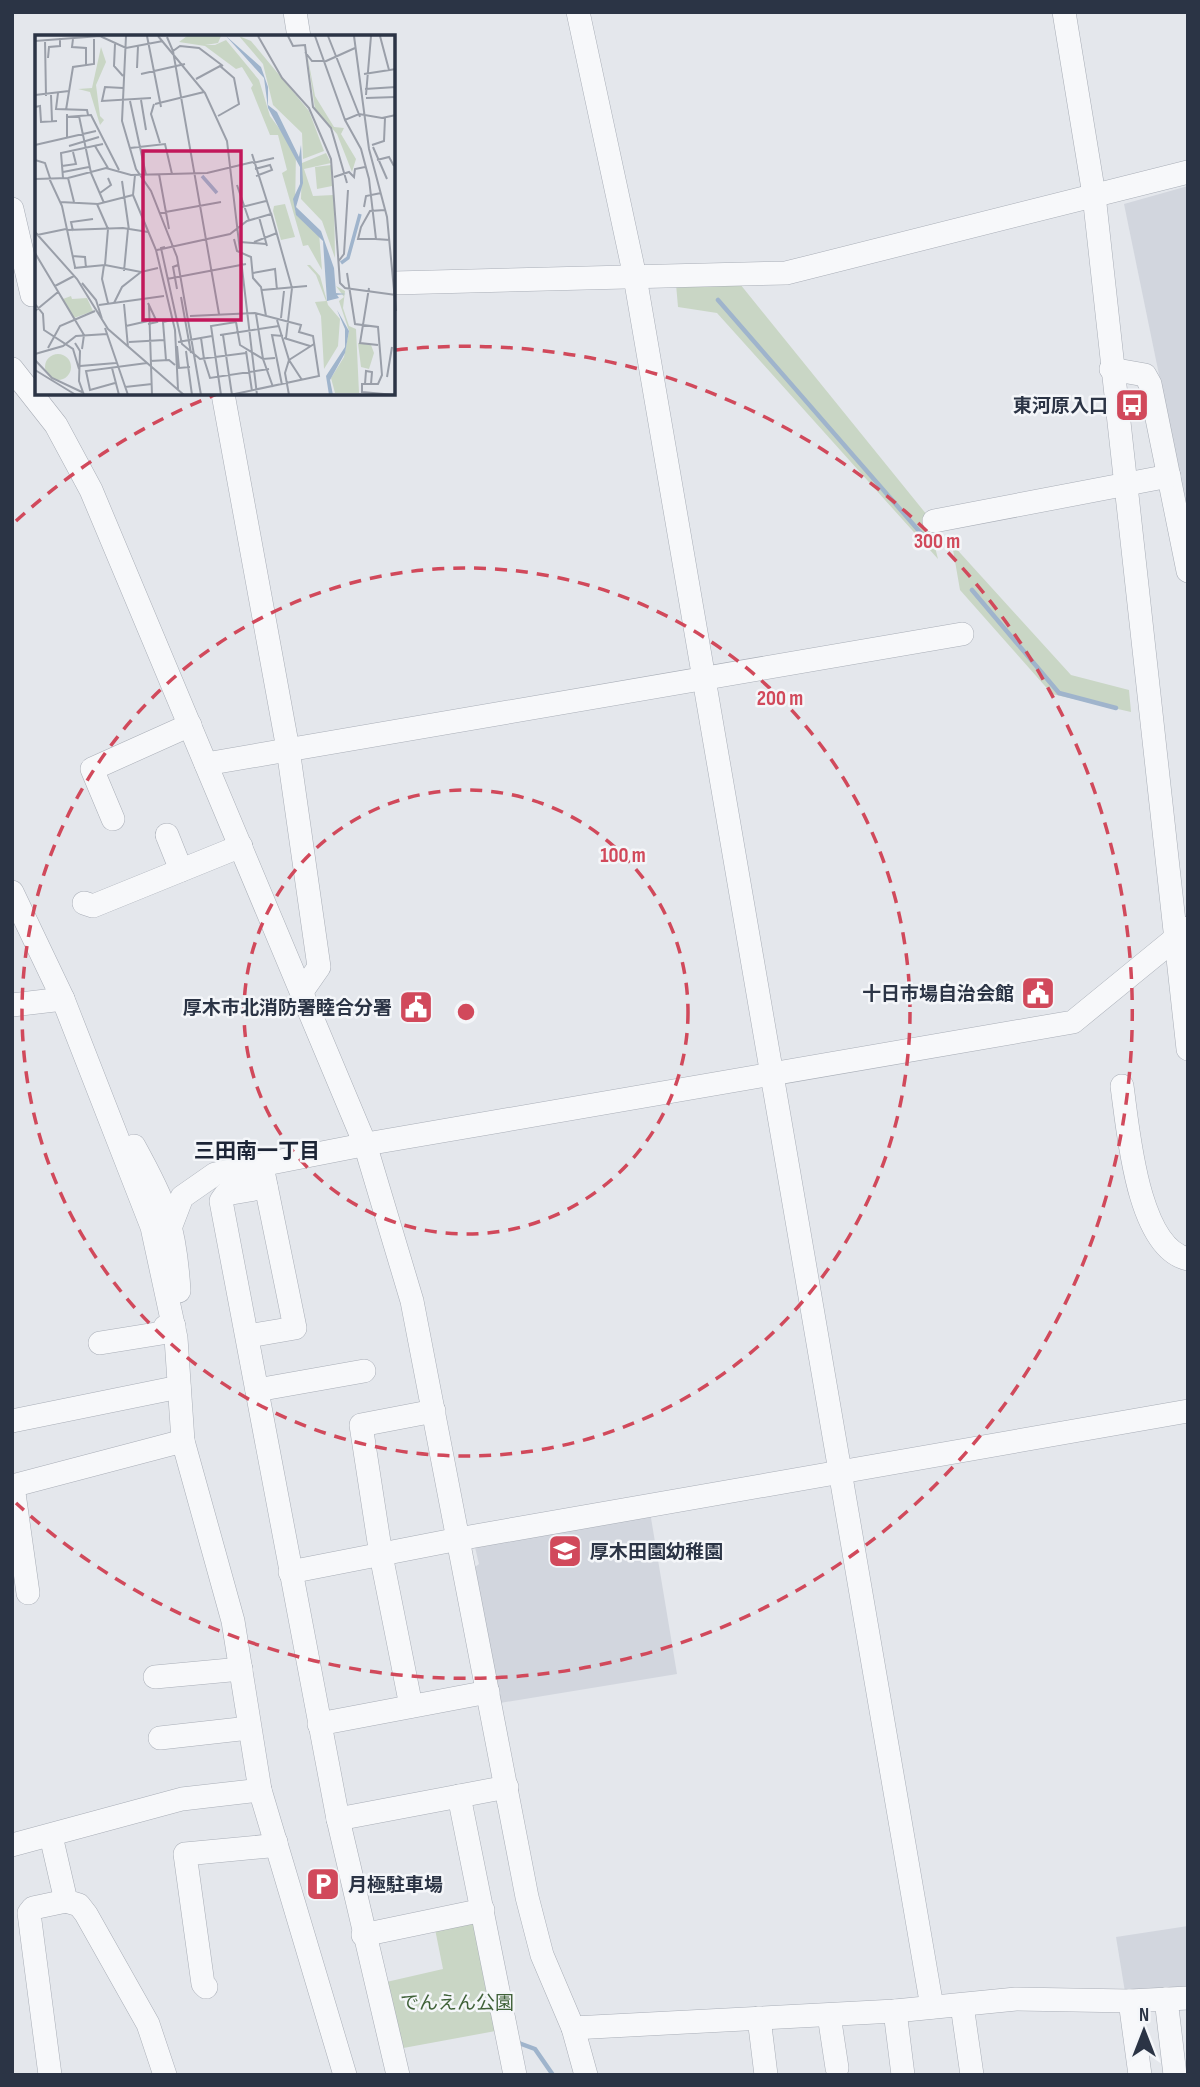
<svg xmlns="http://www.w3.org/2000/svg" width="1200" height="2087" font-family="'Sofia Sans Condensed','Noto Sans JP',sans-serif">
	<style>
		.built { fill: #d2d6de }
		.green { fill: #c9d6c5 }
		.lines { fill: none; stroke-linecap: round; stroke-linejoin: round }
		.stream { stroke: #9fb4cc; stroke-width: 4.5 }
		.minor-casing { stroke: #a9aeb7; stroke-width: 24 }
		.minor { stroke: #f7f8fa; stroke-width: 23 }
		.ring { fill: none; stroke: #d1495b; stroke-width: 3.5; stroke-dasharray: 12 9 }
		.labels { text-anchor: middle; stroke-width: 5; stroke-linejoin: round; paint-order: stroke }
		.poi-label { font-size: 19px; font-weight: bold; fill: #2b3445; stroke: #f4f6f9; text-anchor: end }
		.park-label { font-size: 19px; fill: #3f6138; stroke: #f4f6f9 }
		.neighbourhood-label { font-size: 21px; font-weight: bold; fill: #1d2536; stroke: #f4f6f9 }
		.inset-river { fill: none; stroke: #9fb4cc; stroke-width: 3.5 }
		.inset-road { fill: none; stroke: #9a9fa9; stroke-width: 2 }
		.view { fill: #c2185b; fill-opacity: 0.15; stroke: #c2185b; stroke-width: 3.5 }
		.inset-edge { fill: none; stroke: #2b3445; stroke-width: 3.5 }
		.centre { fill: #d1495b; stroke: #f4f6f9; stroke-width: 3.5 }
		.ring-label { font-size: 21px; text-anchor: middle; font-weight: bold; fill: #d1495b; stroke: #f4f6f9; stroke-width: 5; stroke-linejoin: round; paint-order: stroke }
	</style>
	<rect width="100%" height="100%" fill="#e4e7ec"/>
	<g class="built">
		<path d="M1188,186V516L1124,204Z"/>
		<path d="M650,1512L677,1674L500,1703L475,1567L479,1564L474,1543Z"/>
		<path d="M1188,1926V1989L1125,1992L1116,1937Z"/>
	</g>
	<g class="green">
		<path d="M676,284H740L927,515L938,559L717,313L678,307Z"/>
		<path d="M952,544L1071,675L1129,690L1131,712L1052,694L960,590Z"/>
		<path d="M475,1915L501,2030L398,2049L382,1983L443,1969L434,1924Z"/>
	</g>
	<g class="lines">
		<g class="stream">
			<path d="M718,300L926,539"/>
			<path d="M972,590L1059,693L1116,708"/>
			<path d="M516,2042L535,2049L553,2075"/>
		</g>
		<g class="minor-casing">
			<g id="minor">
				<path d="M295,12L299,37"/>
				<path d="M578,12L635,277L932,2007"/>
				<path d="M1064,12L1094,195L1188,1049"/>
				<path d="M12,209L32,295"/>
				<path d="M394,283L786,273L1188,172"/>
				<path d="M12,369L56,425L91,490L365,1144L412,1301L527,1897L542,1955L573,2028L586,2075"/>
				<path d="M1111,369L1145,375L1150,384L1188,571"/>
				<path d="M223,394L288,749L319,967L303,990"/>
				<path d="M934,521L1169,476"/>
				<path d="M206,764L962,634"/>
				<path d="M113,819L92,769L190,725"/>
				<path d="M167,835L181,870"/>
				<path d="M12,892L63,999L152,1227L176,1338L183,1441L233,1621L260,1790L345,2075"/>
				<path d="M84,903L93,906L241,846"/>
				<path d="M12,1005L63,999"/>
				<path d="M1122,1086C1128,1128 1137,1248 1188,1259"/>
				<path d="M134,1146C166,1204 175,1225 179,1291"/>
				<path d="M266,1187L226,1194L221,1201L338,1819L398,2075"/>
				<path d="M172,1223L182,1197L215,1174L378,1142L1073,1022L1188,928"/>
				<path d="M248,1336L295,1328L263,1171"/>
				<path d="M100,1343L162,1333L165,1327L174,1326"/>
				<path d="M257,1390L364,1371"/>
				<path d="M12,1421L179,1387"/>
				<path d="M12,1486L183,1441"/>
				<path d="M13,1486L28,1593"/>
				<path d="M290,1572L464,1538L1188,1411"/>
				<path d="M155,1677L241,1669"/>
				<path d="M411,1706L381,1555L361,1425L434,1411"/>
				<path d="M319,1724L488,1692"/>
				<path d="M160,1738L249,1728"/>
				<path d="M459,1796L515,2075"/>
				<path d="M338,1819L507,1787"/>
				<path d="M51,1836L66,1901L79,1905L86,1914L148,2024L165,2075"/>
				<path d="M12,1845L182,1799L260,1790"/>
				<path d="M363,1935L483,1910"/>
				<path d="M206,1987L203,1984L185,1854L269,1846L276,1842"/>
				<path d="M1166,1999L1175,2075"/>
				<path d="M1130,2001L1140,2075"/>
				<path d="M962,2005L972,2075"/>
				<path d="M895,2011L903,2075"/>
				<path d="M829,2015L837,2068"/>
				<path d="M759,2018L766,2075"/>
				<path d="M573,2028L895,2011L1016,1999L1130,2001L1188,1998"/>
				<path d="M50,2075L29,1913L33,1908L66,1901"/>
			</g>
		</g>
		<use href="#minor" class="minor"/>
	</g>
	<g class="ring">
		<circle cx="466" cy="1012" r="222"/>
		<circle cx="466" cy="1012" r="444"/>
		<path d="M16 521A666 666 0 0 1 217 394M396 350A666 666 0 1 1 16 1503"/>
	</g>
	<defs>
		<g id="bus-square" transform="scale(1.75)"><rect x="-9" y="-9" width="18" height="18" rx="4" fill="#d1495b" stroke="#f4f6f9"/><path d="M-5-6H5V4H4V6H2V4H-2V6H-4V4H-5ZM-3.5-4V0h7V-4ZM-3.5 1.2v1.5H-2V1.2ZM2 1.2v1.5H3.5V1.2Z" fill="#fff"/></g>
		<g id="civic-square" transform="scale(1.75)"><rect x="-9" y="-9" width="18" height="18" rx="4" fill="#d1495b" stroke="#f4f6f9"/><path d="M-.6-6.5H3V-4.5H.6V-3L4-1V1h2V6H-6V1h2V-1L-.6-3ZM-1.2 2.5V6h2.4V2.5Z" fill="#fff"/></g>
		<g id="school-square" transform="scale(1.75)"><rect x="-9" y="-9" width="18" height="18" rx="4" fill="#d1495b" stroke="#f4f6f9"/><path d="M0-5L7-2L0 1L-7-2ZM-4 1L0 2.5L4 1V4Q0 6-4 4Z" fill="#fff"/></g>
		<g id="parking-square" transform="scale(1.75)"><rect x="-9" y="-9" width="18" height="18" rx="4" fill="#d1495b" stroke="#f4f6f9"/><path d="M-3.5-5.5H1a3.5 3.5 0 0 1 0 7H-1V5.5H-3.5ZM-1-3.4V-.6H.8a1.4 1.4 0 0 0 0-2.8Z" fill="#fff"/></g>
	</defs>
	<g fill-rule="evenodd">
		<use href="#bus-square" x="1132" y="405"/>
		<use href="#civic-square" x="1038" y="993"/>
		<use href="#civic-square" x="416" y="1007"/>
		<use href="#school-square" x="565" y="1551"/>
		<use href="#parking-square" x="323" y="1884"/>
	</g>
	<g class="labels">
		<g class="poi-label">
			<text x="1108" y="412">東河原入口</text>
			<text x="1014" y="1000">十日市場自治会館</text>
			<text x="392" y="1014">厚木市北消防署睦合分署</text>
			<text x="590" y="1558" text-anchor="start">厚木田園幼稚園</text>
			<text x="348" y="1891" text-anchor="start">月極駐車場</text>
		</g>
		<g class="park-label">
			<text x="457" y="2009">でんえん公園</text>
		</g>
		<g class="neighbourhood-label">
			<text x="257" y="1158">三田南一丁目</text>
		</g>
	</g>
	<g transform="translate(35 35)">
		<rect width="360" height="360" fill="#e4e7ec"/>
		<path d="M152,1H186L183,8L170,10H180L191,5L224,45L235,81L261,116L260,176L284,198L287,235L273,210L268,211L247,138L252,135L243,100H235L216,53L218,50L207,32L201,34L170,11L144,7ZM204,1L216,6L274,76L289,116L268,124L267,98L238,70L228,29ZM66,12L71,27L61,50L65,81L69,85L65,90L55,57L43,54L57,53ZM272,18L280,61L299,92L309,93L306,99L321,124L317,137L302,99L280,74ZM291,118L296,128L269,134L278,161L299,160L300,223L287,186L266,164L267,128ZM296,130L297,151L282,154L280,132ZM250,169L260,202L246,205L238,176L239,171ZM272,230H275L285,241L293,270L305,284L303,311L289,334L286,281L280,267L291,266L281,240ZM301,251L310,256L308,273L314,291L321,294L324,358H300L296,343L309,322L314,296L304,266L309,262ZM36,261L37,264L52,263L58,276L39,283L28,264ZM323,308L336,310L339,318L334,334L326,332ZM10 332a13 13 0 1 1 26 0a13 13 0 1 1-26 0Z" fill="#c9d6c5"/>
		<path d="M191,1L226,32L233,52V70L242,77L264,122L266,110L268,148L261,172L286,196L299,233L301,258L311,259L302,260L304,263L292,266L288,206L261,180L258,164L265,149V132L233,73L229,43ZM302,275L314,296L310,318L295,345L298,360H294L291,341L310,312V294Z" fill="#9fb4cc"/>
		<path class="inset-river" d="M167,141L182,158M306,228L313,223L325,179"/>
		<path class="inset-road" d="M91,1L87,86L101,134L116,156L142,222L166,360M112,1L126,72M123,1L170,58L192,106L222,360M223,1L247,43L274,73L296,124L305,248L310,253L361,260M253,1L258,11L270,10L278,72L296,93L312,148M280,1L310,85L324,79L347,83L361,80M293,1L325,82M319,1L334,114L352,182L361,276M345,1L354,35M132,2L138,16L184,279M38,4L37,12L51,13V30M10,5L11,61M0,6L65,1L91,13L128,6M80,9L79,31L88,41M138,16L145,11L164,13L188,31M270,17L277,26H288M13,23L14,12L25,11V3M289,27L320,13M102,33L103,11M106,39L150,29M329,39L361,34M161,44L185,31L199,43L204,69L183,81M88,53L70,52L67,66L116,63M330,54L361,52M23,58L21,74L52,75L53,80M0,60L34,56M16,60L17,86M331,60L336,1M331,63L361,62M106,65L111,95M95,66L111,140M119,69L116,79L125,108M120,69L169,57M0,72L5,71L6,87L22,86M31,75L38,32L59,29V4M32,79V104M44,81L56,138L69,168M31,82L56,80L84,135M310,85L326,114L334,144L341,204L355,205M0,110L61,96M337,110L349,106L350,83M34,111L64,102M60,111L73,133M338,112L352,144M95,113L130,109L137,139M0,125L10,128L15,143M342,125L354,122L359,131M218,128L239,123M27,131L41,129L38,117M220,134L235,130L237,135L221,141M28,137L54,132M124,139L134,194M100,140L98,160L121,215L140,295L143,354M299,142L314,137L319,142L320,134L330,132M14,143L27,171L40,232M28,143L26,118L68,109M33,143L39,167M0,144L33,143L71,133L96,140L172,138L218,127M87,146L94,195M202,150L214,185M65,158L76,150L73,143M25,167L63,169L98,160M62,169L73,194M207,172L231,166M329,172L331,161L346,158M125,178L186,167M236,178L257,253L251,303M224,182L232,211M32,195L88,193L113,197M38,196L36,187L58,184M0,197L42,244L73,294L149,360M2,200L31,194M199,204L202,216L216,222L218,243L226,252L231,281M341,204H323L326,192L335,176L350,175M205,207L231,209M219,207L242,198M130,212L126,213L147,309L165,324L211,318M122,215L195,199L212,186L236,179L217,119M0,218L49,300L47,314M37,221L50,222L51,233M303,227L309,219L313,155M69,230L67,244L73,268M70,230L73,194M39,233L70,230L106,237L123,233M89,236L93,194M218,238L240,234L242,255M312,238L320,289L343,292L347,340L343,349H327V357L360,360M132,244L211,229M47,248L61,265L67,284M20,251L39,241M334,253L325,308L343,310M142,254L138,232L143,230M227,255L272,251M146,262L156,318M79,268L87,252L106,237M0,269L8,279L9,295L38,314L44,334M89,269L93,312M64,270L129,261M114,270L117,360M0,276L23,257M221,279L228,324L240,323M155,281L220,278L266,290L264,297L278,301L284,341L195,360M246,283L249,256M242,285L254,325L250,338L254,360M201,287L205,310L228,324L238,352M113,289L122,287L113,268M91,291L113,286M70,293L93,360M185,300L244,291M188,300L197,360M166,303L169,324M249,303L275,311M94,307L129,305M143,307L177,301M40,308L45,316L44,346L49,360M142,311L144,333L155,332M13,313L25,291L60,276M151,316L157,360M211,316L217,356M0,319L28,311L41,301L72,299M169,324L175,343L234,334M0,325L17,343L49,358M131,325L128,287L137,285M115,326L134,325L140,330M45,331L81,328M77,333L84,360M0,335L41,360M352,342L357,312M267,345L254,325L279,309M80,348L55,355L51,336L112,328M330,349L331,336L337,337L336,349M247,350L237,300L248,301M90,352L117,349M186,360L176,291L201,287M308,360H332"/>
		<path class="view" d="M108,116H206V285H108Z"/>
		<rect width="360" height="360" class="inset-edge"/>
	</g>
	<circle cx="466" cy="1012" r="10" class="centre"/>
	<g class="ring-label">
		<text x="937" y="548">300 m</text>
		<text x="780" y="705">200 m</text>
		<text x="623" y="862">100 m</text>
	</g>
	<rect width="1200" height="2087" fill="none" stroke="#2b3445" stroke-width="28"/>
	<g transform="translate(1144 2031)" stroke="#f4f6f9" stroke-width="5" paint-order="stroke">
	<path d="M0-5L12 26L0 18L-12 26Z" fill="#2b3445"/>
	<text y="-10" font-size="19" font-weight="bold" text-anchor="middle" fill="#2b3445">N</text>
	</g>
</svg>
